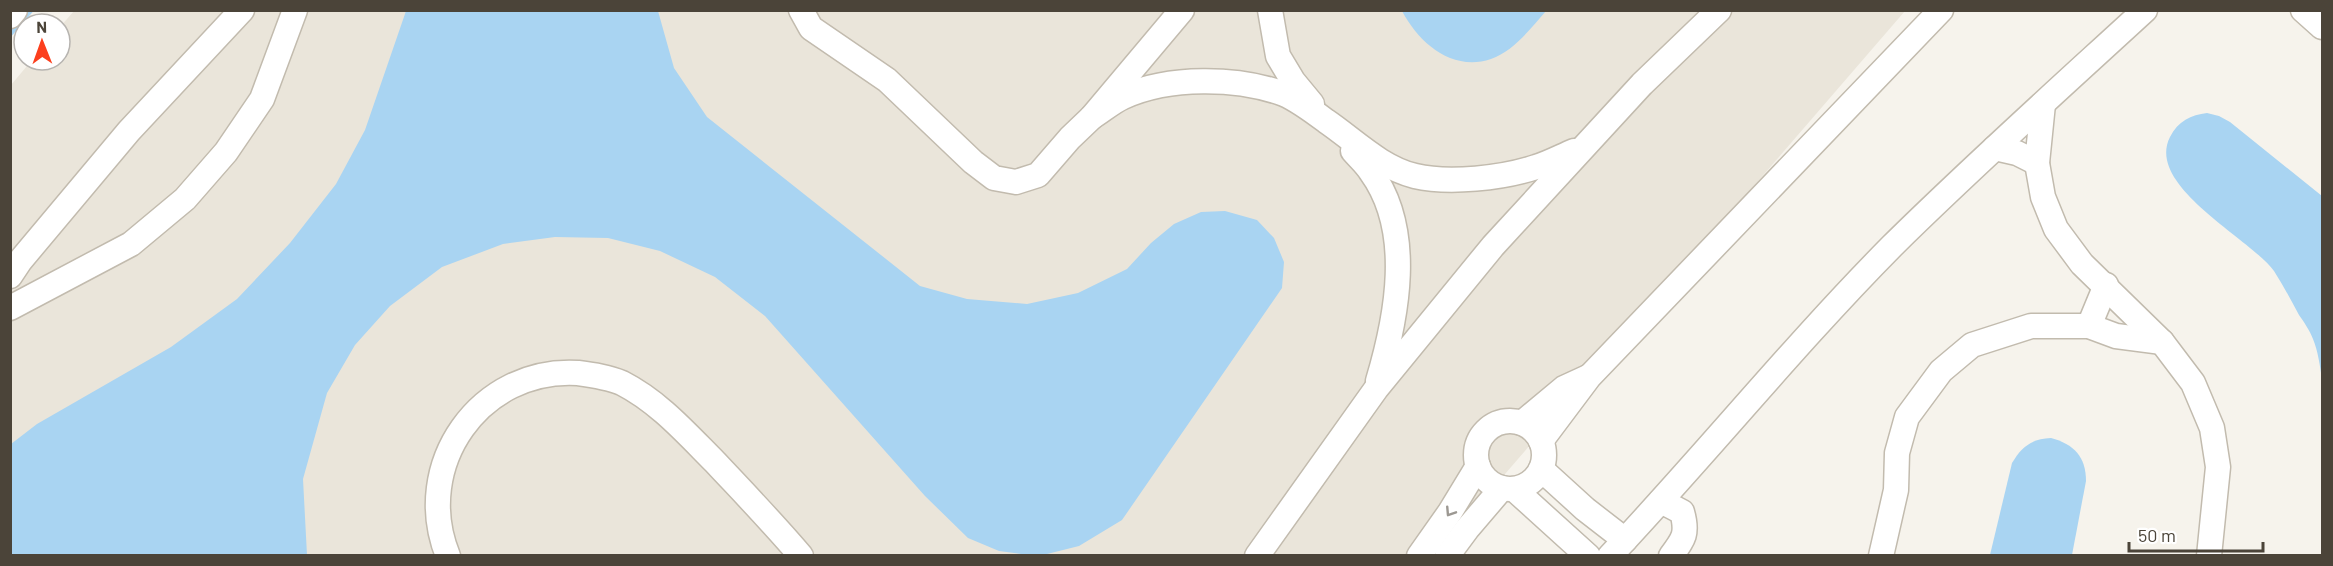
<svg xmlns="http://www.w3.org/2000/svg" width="2333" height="566" font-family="Barlow,sans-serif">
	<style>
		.residential { fill: #eae5da }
		.water { fill: #a9d4f2 }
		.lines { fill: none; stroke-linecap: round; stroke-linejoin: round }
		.stream { stroke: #a9d4f2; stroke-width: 5 }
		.minor-casing { stroke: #c2bbae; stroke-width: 27 }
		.minor { stroke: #fff; stroke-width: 24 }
		.oneway { stroke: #9c9892 }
	</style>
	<rect width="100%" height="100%" fill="#f6f3ec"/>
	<path class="residential" d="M74,11H1905L1435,555L11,556V85L32,60H60V27Z"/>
	<g class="water">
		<path d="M406,11H658L674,68L707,117L920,286L967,299L1027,304L1078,293L1127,269L1151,243L1174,224L1201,212L1225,211L1257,220L1274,238L1284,262L1282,288L1122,520L1079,546L1043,555H1028L999,551L968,538L925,496L765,316L715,277L660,251L608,238L555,237L503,244L442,267L390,306L355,345L327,393L303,479L307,555H11V444L37,424L171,347L237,299L290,243L336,184L365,130Z"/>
		<path d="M1402,11H1546C1531,28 1514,51 1491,59C1452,72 1419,43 1402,11Z"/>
		<path d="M2207,113L2219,116L2230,122L2322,196V379C2320,366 2318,351 2313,339C2310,331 2304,322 2299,315C2291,300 2283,285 2274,271C2250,238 2145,186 2170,137C2178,121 2191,115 2207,113Z"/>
		<path d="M2051,438C2074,444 2086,457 2086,481L2072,555H1990L2012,463C2022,446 2032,439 2051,438Z"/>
	</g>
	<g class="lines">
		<path class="stream" d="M10,34L31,10"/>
		<g class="minor-casing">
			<g id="minor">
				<path d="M801,10L811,28L887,80L973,162L994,178L1016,182L1038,175L1070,138L1092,117L1182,10"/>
				<path d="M1270,10L1278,56L1293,81L1312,104"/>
				<path d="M2303,10L2322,27"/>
				<path d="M10,16L15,10"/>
				<path d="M2043,104L2037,163L2043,197L2056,229L2082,264L2162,342L2193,383L2212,428L2218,467L2209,556"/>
				<path d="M1092,117C1102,111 1112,102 1123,97C1169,76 1237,77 1284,94C1298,100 1314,112 1326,121C1354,140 1381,168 1415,176C1449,184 1503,178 1536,167C1549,163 1562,156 1574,151"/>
				<path d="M1995,148L2017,153L2037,163"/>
				<path d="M1353,151C1359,158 1366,164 1371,172C1414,231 1397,317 1378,381"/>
				<path d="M10,276L20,261L129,131L242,10"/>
				<path d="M10,308L131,244L185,199L226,152L262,99L295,10"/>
				<path d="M2089,326L2106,285"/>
				<circle cx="1510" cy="455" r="34"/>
				<path d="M1522,423L1564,388L1588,377"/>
				<path d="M1541,441L1589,377L1941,10"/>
				<path d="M1541,469L1585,509L1625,540"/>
				<path d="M1514,489L1588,556"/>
				<path d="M1661,501L1682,512C1688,533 1684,539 1671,556"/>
				<path d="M448,556C411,465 480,367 578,373C593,375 608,377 622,383C659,402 686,433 715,462C744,493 774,524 801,556"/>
				<path d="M1257,556L1376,389L1493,246L1642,84L1719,10"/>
				<path d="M1419,556L1450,512L1478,466"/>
				<path d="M1447,556L1467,529L1502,488"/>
				<path d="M1610,556C1706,454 1794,345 1892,246C1974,165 2060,88 2145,10"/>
				<path d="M1881,556L1896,490L1897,453L1907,417L1941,371L1972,345L2031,326H2089L2116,336L2162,342"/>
			</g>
		</g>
		<use href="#minor" class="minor"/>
	</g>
	<defs><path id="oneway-chevron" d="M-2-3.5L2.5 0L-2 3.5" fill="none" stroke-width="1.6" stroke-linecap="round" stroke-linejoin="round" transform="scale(1.5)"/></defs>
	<use class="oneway" href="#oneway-chevron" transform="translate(1450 512) rotate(123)"/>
	<rect width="2333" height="566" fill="none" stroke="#4b4439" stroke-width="24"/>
	<g transform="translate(42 42) rotate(359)"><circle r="28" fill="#ffffff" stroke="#b7b4b0" stroke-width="1.5"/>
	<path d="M0-4.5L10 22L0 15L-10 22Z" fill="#fc3f1d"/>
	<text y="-9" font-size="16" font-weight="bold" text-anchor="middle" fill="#4b4439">N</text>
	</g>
	<path d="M2129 542v9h134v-9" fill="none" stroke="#4b4439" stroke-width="3"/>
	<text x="2138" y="542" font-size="18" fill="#4b4439" stroke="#ffffff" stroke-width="4.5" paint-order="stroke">50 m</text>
</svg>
